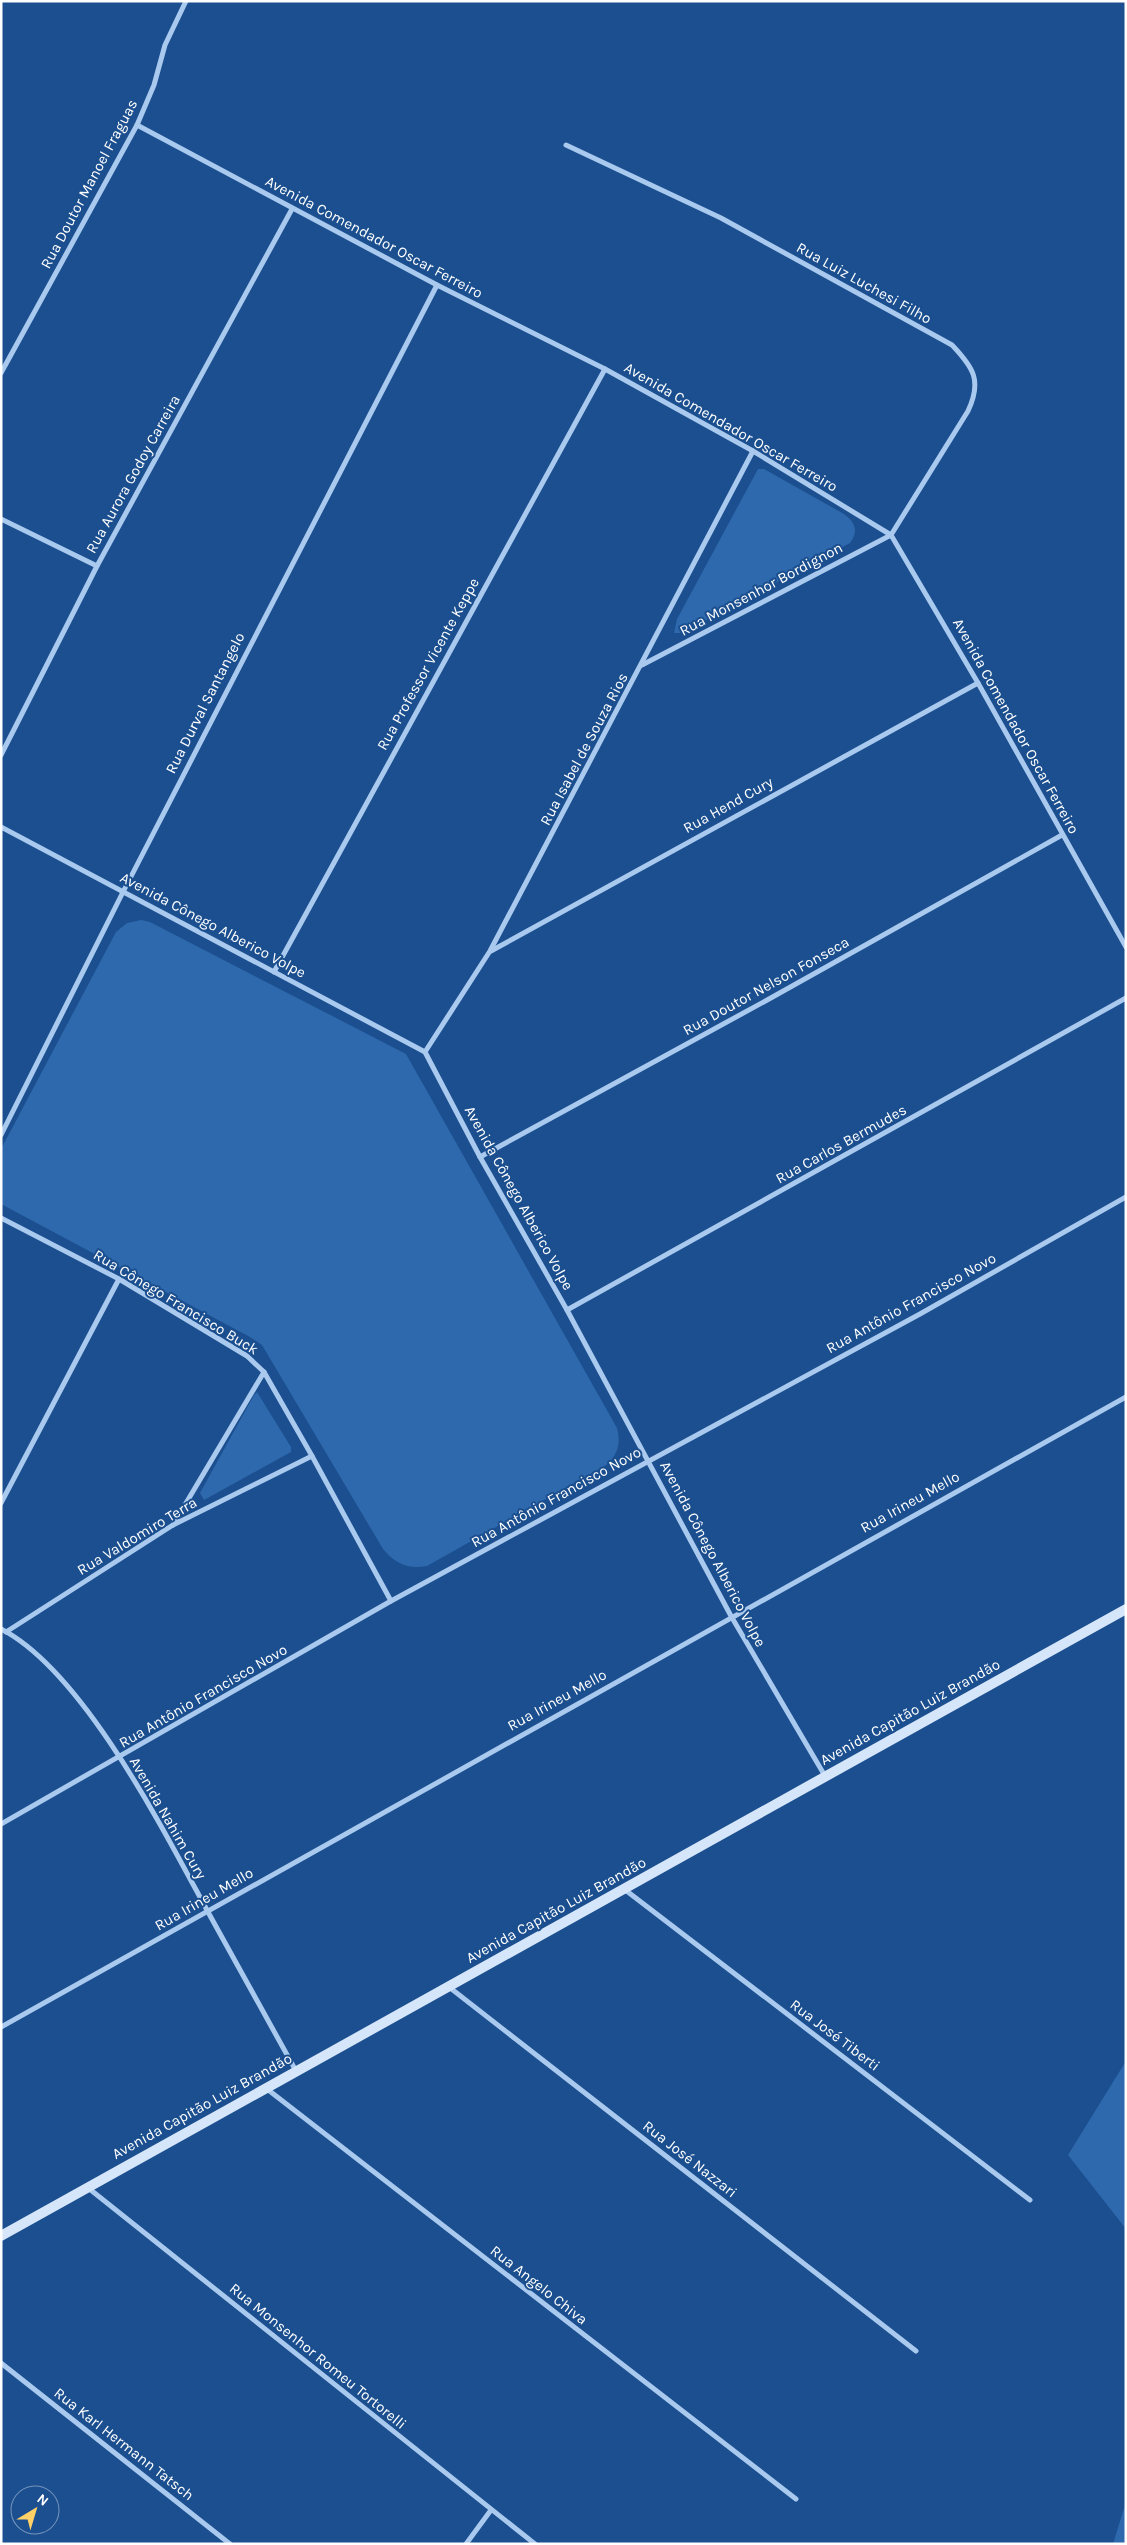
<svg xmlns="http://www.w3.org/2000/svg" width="1127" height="2545" font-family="Karla,sans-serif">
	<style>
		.green { fill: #2e69ad }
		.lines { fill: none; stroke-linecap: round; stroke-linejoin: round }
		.minor { stroke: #a9c9ee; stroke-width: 5 }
		.secondary { stroke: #d6e6fa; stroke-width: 10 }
		.labels { text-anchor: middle; stroke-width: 4; stroke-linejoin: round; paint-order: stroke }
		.street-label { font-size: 15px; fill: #fff; stroke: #1b4f8f }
	</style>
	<rect width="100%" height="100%" fill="#1b4f8f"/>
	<g class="green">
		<path d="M758,469H764L844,514C855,522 859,531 850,543L682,633H674L677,619Z"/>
		<path d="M141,920L150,922L406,1054L617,1428C621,1443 618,1453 608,1464L427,1566C409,1570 394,1563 383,1549L262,1345L250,1337L1,1204V1149L116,932L127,923Z"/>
		<path d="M257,1392L291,1447V1452L204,1500L200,1493L254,1395Z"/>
		<path d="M1126,2061V2229L1068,2155Z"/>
		<path d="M1126,2502V2544H1113Z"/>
	</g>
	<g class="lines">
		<g class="minor">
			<path d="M137,125L437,285L605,369L753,451L891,535L978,683L1126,947"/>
			<path d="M566,145L721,218L952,345C974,368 982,381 968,411L891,535L642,665"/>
			<path d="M1,373L137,125L154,85L165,45L186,1"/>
			<path d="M1,519L97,566"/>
			<path d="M1,755L97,566L292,209"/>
			<path d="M1,827L425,1052L480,1157L567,1310L731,1616L825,1776"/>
			<path d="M491,951L978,683"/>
			<path d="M274,972L605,369"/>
			<path d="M425,1052L490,951L753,451"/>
			<path d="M1,1135L123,892L437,285"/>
			<path d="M480,1157L769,999L1062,835"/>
			<path d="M1,1218L119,1279L247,1356L264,1372L312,1456L391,1601"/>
			<path d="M567,1310L1126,998"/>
			<path d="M1,1503L119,1279"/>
			<path d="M173,1525L264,1372"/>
			<path d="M1,1629C83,1671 164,1831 208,1912C237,1965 267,2018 296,2071"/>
			<path d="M6,1632L173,1525L312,1456"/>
			<path d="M1,1824L391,1601L920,1314L1126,1197"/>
			<path d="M624,1889L1030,2200"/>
			<path d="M449,1987L916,2351"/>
			<path d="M1,2027L1126,1397"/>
			<path d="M267,2089L796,2499"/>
			<path d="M87,2187L535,2544"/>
			<path d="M1,2363L230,2544"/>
			<path d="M466,2544L491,2510"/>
		</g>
		<path class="secondary" d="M1,2236L1126,1609"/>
	</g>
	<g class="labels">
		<g class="street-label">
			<text transform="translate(89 184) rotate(-62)" y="5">Rua Doutor Manoel Fraguas</text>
			<text transform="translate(374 237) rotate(28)" y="5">Avenida Comendador Oscar Ferreiro</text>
			<text transform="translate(864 283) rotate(29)" y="5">Rua Luiz Luchesi Filho</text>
			<text transform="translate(731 427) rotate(30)" y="5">Avenida Comendador Oscar Ferreiro</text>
			<text transform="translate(133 474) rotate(-61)" y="5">Rua Aurora Godoy Carreira</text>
			<text transform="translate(761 589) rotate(-28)" y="5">Rua Monsenhor Bordignon</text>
			<text transform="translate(428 664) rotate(-61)" y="5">Rua Professor Vicente Keppe</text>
			<text transform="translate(205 703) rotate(-63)" y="5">Rua Durval Santangelo</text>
			<text transform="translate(1016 726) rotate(61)" y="5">Avenida Comendador Oscar Ferreiro</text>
			<text transform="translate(584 749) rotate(-62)" y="5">Rua Isabel de Souza Rios</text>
			<text transform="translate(728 805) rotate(-29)" y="5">Rua Hend Cury</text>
			<text transform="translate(213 925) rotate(28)" y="5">Avenida Cônego Alberico Volpe</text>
			<text transform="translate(766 986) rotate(-29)" y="5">Rua Doutor Nelson Fonseca</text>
			<text transform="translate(841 1144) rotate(-29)" y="5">Rua Carlos Bermudes</text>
			<text transform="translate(519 1198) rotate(61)" y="5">Avenida Cônego Alberico Volpe</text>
			<text transform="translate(176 1302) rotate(31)" y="5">Rua Cônego Francisco Buck</text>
			<text transform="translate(911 1303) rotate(-29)" y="5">Rua Antônio Francisco Novo</text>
			<text transform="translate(556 1497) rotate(-29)" y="5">Rua Antônio Francisco Novo</text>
			<text transform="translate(910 1502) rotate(-29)" y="5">Rua Irineu Mello</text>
			<text transform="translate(137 1536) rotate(-31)" y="5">Rua Valdomiro Terra</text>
			<text transform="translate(713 1554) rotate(62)" y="5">Avenida Cônego Alberico Volpe</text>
			<text transform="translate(203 1696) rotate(-30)" y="5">Rua Antônio Francisco Novo</text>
			<text transform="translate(557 1700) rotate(-29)" y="5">Rua Irineu Mello</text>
			<text transform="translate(910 1712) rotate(-29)" y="5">Avenida Capitão Luiz Brandão</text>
			<text transform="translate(168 1818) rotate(60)" y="5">Avenida Nahim Cury</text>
			<text transform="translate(204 1899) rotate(-30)" y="5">Rua Irineu Mello</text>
			<text transform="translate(556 1910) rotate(-29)" y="5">Avenida Capitão Luiz Brandão</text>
			<text transform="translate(835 2035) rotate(37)" y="5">Rua José Tiberti</text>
			<text transform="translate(202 2106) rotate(-29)" y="5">Avenida Capitão Luiz Brandão</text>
			<text transform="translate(690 2159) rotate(38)" y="5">Rua José Nazzari</text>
			<text transform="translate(539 2285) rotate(38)" y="5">Rua Angelo Chiva</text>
			<text transform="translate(318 2356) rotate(39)" y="5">Rua Monsenhor Romeu Tortorelli</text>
			<text transform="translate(124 2444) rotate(38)" y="5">Rua Karl Hermann Tatsch</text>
		</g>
	</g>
	<rect width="1127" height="2545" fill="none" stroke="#ffffff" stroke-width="5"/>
	<g transform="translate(35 2510) rotate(38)"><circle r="24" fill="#1b4f8f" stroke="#7695bc"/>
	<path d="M0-4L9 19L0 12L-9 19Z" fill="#ffd166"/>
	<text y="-8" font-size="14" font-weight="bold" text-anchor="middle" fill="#ffffff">N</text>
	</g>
</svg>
